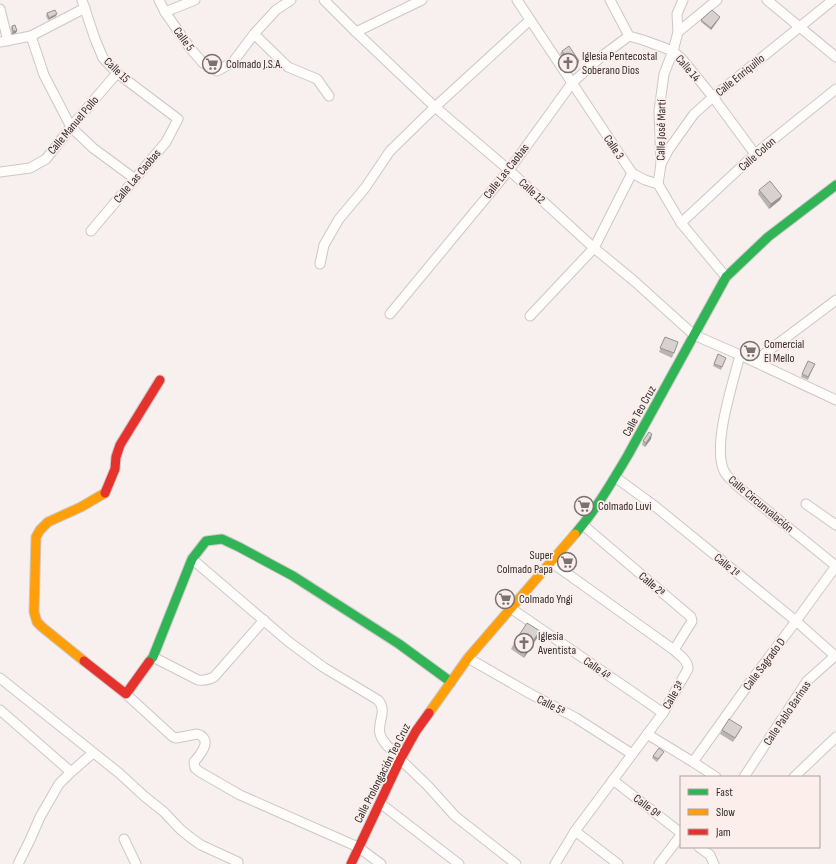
<svg xmlns="http://www.w3.org/2000/svg" width="836" height="864" font-family="'Sofia Sans Condensed',sans-serif">
	<style>
		.lines { fill: none; stroke-linecap: round; stroke-linejoin: round }
		.street-casing { stroke: #cdc7c6; stroke-width: 11 }
		.fast-casing { stroke: #cdc7c6; stroke-width: 11 }
		.slow-casing { stroke: #cdc7c6; stroke-width: 11 }
		.jam-casing { stroke: #cdc7c6; stroke-width: 11 }
		.street { stroke: #fefdfc; stroke-width: 9 }
		.fast { stroke: #30b455; stroke-width: 9 }
		.slow { stroke: #ff9f0a; stroke-width: 9 }
		.jam { stroke: #e5322d; stroke-width: 9 }
		.wall { fill: #b9b4b3 }
		.shaded-wall { fill: #969292 }
		.building { fill: #d7d1d0; stroke: #969292 }
		.labels { text-anchor: middle; stroke-width: 3.5; stroke-linejoin: round; paint-order: stroke }
		.street-label { font-size: 12px; fill: #332e2d; stroke: #fbeeeb }
		.poi-label { font-size: 12px; fill: #332e2d; stroke: #fbeeeb; text-anchor: start }
	</style>
	<rect width="100%" height="100%" fill="#f8f0ee"/>
	<g class="lines">
		<g class="street-casing">
			<g id="street">
				<path d="M82,0L95,39L103,58L117,73L178,119L166,142L91,231"/>
				<path d="M159,0L165,12L190,48L203,63L217,71L233,62L254,34L276,10L291,0"/>
				<path d="M324,0L356,32L435,107L509,170L594,248L633,280L694,335L740,355L836,400"/>
				<path d="M517,0L632,173L645,180L658,184L681,223L726,277"/>
				<path d="M610,0L629,36L643,40L673,51L682,59L713,97L755,154"/>
				<path d="M767,0L836,57"/>
				<path d="M0,9L8,41"/>
				<path d="M165,12L195,0"/>
				<path d="M356,32L422,0"/>
				<path d="M678,32L677,14L683,0"/>
				<path d="M254,34L288,67L317,79L329,96"/>
				<path d="M31,36L44,75L71,127L93,148L135,179"/>
				<path d="M0,42L31,36L85,8"/>
				<path d="M661,164L669,149L694,114L713,97L833,0"/>
				<path d="M0,172L30,168L46,159L71,127L117,73"/>
				<path d="M658,184L661,164L659,111L664,74L673,51L678,32L717,0"/>
				<path d="M681,223L755,154L836,89"/>
				<path d="M320,264L324,245L339,219L365,188L390,151L435,107L530,20"/>
				<path d="M390,314L509,170L572,83L602,56L629,36"/>
				<path d="M530,316L594,248L632,173"/>
				<path d="M740,355C733,383 712,445 724,471C727,477 733,481 736,485L836,566"/>
				<path d="M755,361L836,300"/>
				<path d="M615,477L656,507L796,621L835,656"/>
				<path d="M806,504L836,525"/>
				<path d="M583,525L691,617L692,621L674,650"/>
				<path d="M192,559L289,642L323,667L378,700C388,712 377,721 380,734C383,744 393,751 401,758"/>
				<path d="M551,562L674,650C680,656 688,660 688,669L663,713L575,831L555,864"/>
				<path d="M512,609L663,713"/>
				<path d="M153,657L198,680C204,681 208,680 214,677L264,620"/>
				<path d="M468,658L529,693L576,718L632,754"/>
				<path d="M0,678L119,773L144,796L164,812L180,829L191,838L201,845L238,862V864"/>
				<path d="M126,694L173,737L176,738L197,734C214,739 200,755 194,762L195,768L200,772L240,795L358,847L381,864"/>
				<path d="M0,710L71,772"/>
				<path d="M647,734L693,762L716,777"/>
				<path d="M400,759L428,786L455,816L516,864"/>
				<path d="M693,762L748,685L796,621L836,566"/>
				<path d="M744,777L807,681L836,655"/>
				<path d="M794,777L836,737"/>
				<path d="M613,780L681,833"/>
				<path d="M380,803L459,864"/>
				<path d="M575,831L618,864"/>
				<path d="M124,839L136,864"/>
				<path d="M699,847L710,855L714,864"/>
				<path d="M18,864L30,840L40,817L59,784L71,772L93,753"/>
				<path d="M659,864L681,835"/>
			</g>
		</g>
		<g class="fast-casing">
			<g id="fast">
				<path d="M575,534C595,511 612,482 628,455L726,277L768,237L836,185"/>
				<path d="M149,662L153,657L192,559L206,541L222,539L239,547L293,576L399,644L451,682"/>
			</g>
		</g>
		<g class="slow-casing">
			<g id="slow">
				<path d="M84,661L42,627L37,622L34,612L36,537L40,530L48,522L81,507L105,493"/>
				<path d="M429,713L468,658L575,534"/>
			</g>
		</g>
		<g class="jam-casing">
			<g id="jam">
				<path d="M105,493L115,469L116,457L120,445L160,380"/>
				<path d="M84,661L126,694L149,662"/>
				<path d="M351,864L401,758L416,731L429,713"/>
			</g>
		</g>
		<use href="#street" class="street"/>
		<use href="#fast" class="fast"/>
		<use href="#slow" class="slow"/>
		<use href="#jam" class="jam"/>
	</g>
	<g class="wall">
		<path d="M47,13L56,16L48,20L46,16Z"/>
		<path d="M719,19L711,30L701,22V20Z"/>
		<path d="M12,26L16,33L12,34L11,28Z"/>
		<path d="M562,51L578,65L571,70L560,54Z"/>
		<path d="M759,190L782,196L780,200L769,209L758,194Z"/>
		<path d="M665,337L678,342L672,358L659,352Z"/>
		<path d="M745,348L756,351L753,354L745,351Z"/>
		<path d="M718,354L726,358L721,370L713,366Z"/>
		<path d="M815,364L808,380L801,377L802,374Z"/>
		<path d="M651,439L645,447L642,445L643,441Z"/>
		<path d="M589,502L584,510L579,508L580,506Z"/>
		<path d="M573,557L572,559L567,566L563,563L562,560L563,558Z"/>
		<path d="M537,638L524,658L511,649L514,643Z"/>
		<path d="M722,730L740,731L733,742L720,734Z"/>
		<path d="M663,754L657,762L652,758L653,756Z"/>
	</g>
	<g class="shaded-wall">
		<path d="M57,14L56,16L48,20L49,18Z"/>
		<path d="M720,17L719,19L711,30V28Z"/>
		<path d="M13,31H17L16,33L12,34Z"/>
		<path d="M579,61L578,65L571,70L572,66Z"/>
		<path d="M782,196L780,200L769,209L771,204Z"/>
		<path d="M652,434L651,439L645,447L646,443Z"/>
		<path d="M540,631L537,638L524,658L526,651Z"/>
	</g>
	<g class="building">
		<path d="M55,10L57,14L49,18L47,13Z"/>
		<path d="M712,10L720,17L711,28L701,20Z"/>
		<path d="M15,25L17,31H13L12,26Z"/>
		<path d="M569,46L579,61L572,66L562,51Z"/>
		<path d="M770,181L782,196L771,204L759,190Z"/>
		<path d="M665,337L678,342L674,353L660,348Z"/>
		<path d="M751,343L757,349L753,352L745,348Z"/>
		<path d="M718,354L726,358L722,367L714,364Z"/>
		<path d="M808,361L815,364L808,377L802,374Z"/>
		<path d="M649,432L652,434L646,443L643,441Z"/>
		<path d="M583,499L589,502L585,508L580,506Z"/>
		<path d="M567,553L573,557L568,564L564,561L563,558Z"/>
		<path d="M527,623L540,631L526,651L514,643Z"/>
		<path d="M729,719L742,727L735,738L722,730Z"/>
		<path d="M659,748L664,752L658,759L653,756Z"/>
	</g>
	<defs>
		<g id="church-ring" transform="scale(1)"><circle r="9.5" fill="#fbeeeb" stroke="#787271" stroke-width="1.5"/><path d="M-1.2-6h2.4v3.5h3.3v2.4h-3.3V6h-2.4V-.1h-3.3v-2.4h3.3Z" fill="#787271"/></g>
		<g id="supermarket-ring" transform="scale(1)"><circle r="9.5" fill="#fbeeeb" stroke="#787271" stroke-width="1.5"/><path d="M-6-5.5h2.5l.6 2H6L4.5 2H-2.5L-4.4-4H-6ZM-1.5 3.2a1.3 1.3 0 1 0 .1 0ZM3 3.2a1.3 1.3 0 1 0 .1 0Z" fill="#787271"/></g>
	</defs>
	<g fill-rule="evenodd">
		<use href="#church-ring" x="568" y="63"/>
		<use href="#supermarket-ring" x="212" y="64"/>
		<use href="#supermarket-ring" x="750" y="351"/>
		<use href="#supermarket-ring" x="584" y="506"/>
		<use href="#supermarket-ring" x="567" y="562"/>
		<use href="#supermarket-ring" x="505" y="599"/>
		<use href="#church-ring" x="524" y="643"/>
	</g>
	<g class="labels">
		<g class="street-label">
			<text transform="translate(184 39) rotate(54)" y="4">Calle 5</text>
			<text transform="translate(688 68) rotate(49)" y="4">Calle 14</text>
			<text transform="translate(117 70) rotate(44)" y="4">Calle 15</text>
			<text transform="translate(740 75) rotate(-39)" y="4">Calle Enriquillo</text>
			<text transform="translate(73 125) rotate(-50)" y="4">Calle Manuel Pollo</text>
			<text transform="translate(661 130) rotate(-89)" y="4">Calle José Martí</text>
			<text transform="translate(614 147) rotate(56)" y="4">Calle 3</text>
			<text transform="translate(757 154) rotate(-41)" y="4">Calle Colon</text>
			<text transform="translate(506 171) rotate(-52)" y="4">Calle Las Caobas</text>
			<text transform="translate(137 176) rotate(-50)" y="4">Calle Las Caobas</text>
			<text transform="translate(532 191) rotate(43)" y="4">Calle 12</text>
			<text transform="translate(639 411) rotate(-61)" y="4">Calle Teo Cruz</text>
			<text transform="translate(761 504) rotate(40)" y="4">Calle Circunvalación</text>
			<text transform="translate(727 565) rotate(40)" y="4">Calle 1ª</text>
			<text transform="translate(652 584) rotate(41)" y="4">Calle 2ª</text>
			<text transform="translate(764 664) rotate(-53)" y="4">Calle Sagrado D</text>
			<text transform="translate(597 668) rotate(35)" y="4">Calle 4ª</text>
			<text transform="translate(673 695) rotate(-60)" y="4">Calle 3ª</text>
			<text transform="translate(551 705) rotate(27)" y="4">Calle 5ª</text>
			<text transform="translate(787 713) rotate(-56)" y="4">Calle Pablo Barinas</text>
			<text transform="translate(382 773) rotate(-63)" y="4">Calle Prolongación Teo Cruz</text>
			<text transform="translate(647 806) rotate(38)" y="4">Calle 9ª</text>
		</g>
		<g class="poi-label">
			<text x="582" y="60">Iglesia Pentecostal<tspan x="582" dy="14">Soberano Dios</tspan></text>
			<text x="226" y="68">Colmado J.S.A.</text>
			<text x="764" y="348">Comercial<tspan x="764" dy="14">El Mello</tspan></text>
			<text x="598" y="510">Colmado Luvi</text>
			<text x="553" y="559" text-anchor="end">Super<tspan x="553" dy="14">Colmado Papa</tspan></text>
			<text x="519" y="603">Colmado Yngi</text>
			<text x="538" y="640">Iglesia<tspan x="538" dy="14">Aventista</tspan></text>
		</g>
	</g>
	<rect x="680" y="776" width="140" height="72" fill="#fbeeeb" stroke="#aba19f"/>
	<rect x="688" y="789" width="20" height="6" fill="#30b455" stroke="#aba19f"/>
	<text x="716" y="796" font-size="12" fill="#332e2d">Fast</text>
	<rect x="688" y="809" width="20" height="6" fill="#ff9f0a" stroke="#aba19f"/>
	<text x="716" y="816" font-size="12" fill="#332e2d">Slow</text>
	<rect x="688" y="829" width="20" height="6" fill="#e5322d" stroke="#aba19f"/>
	<text x="716" y="836" font-size="12" fill="#332e2d">Jam</text>
</svg>
